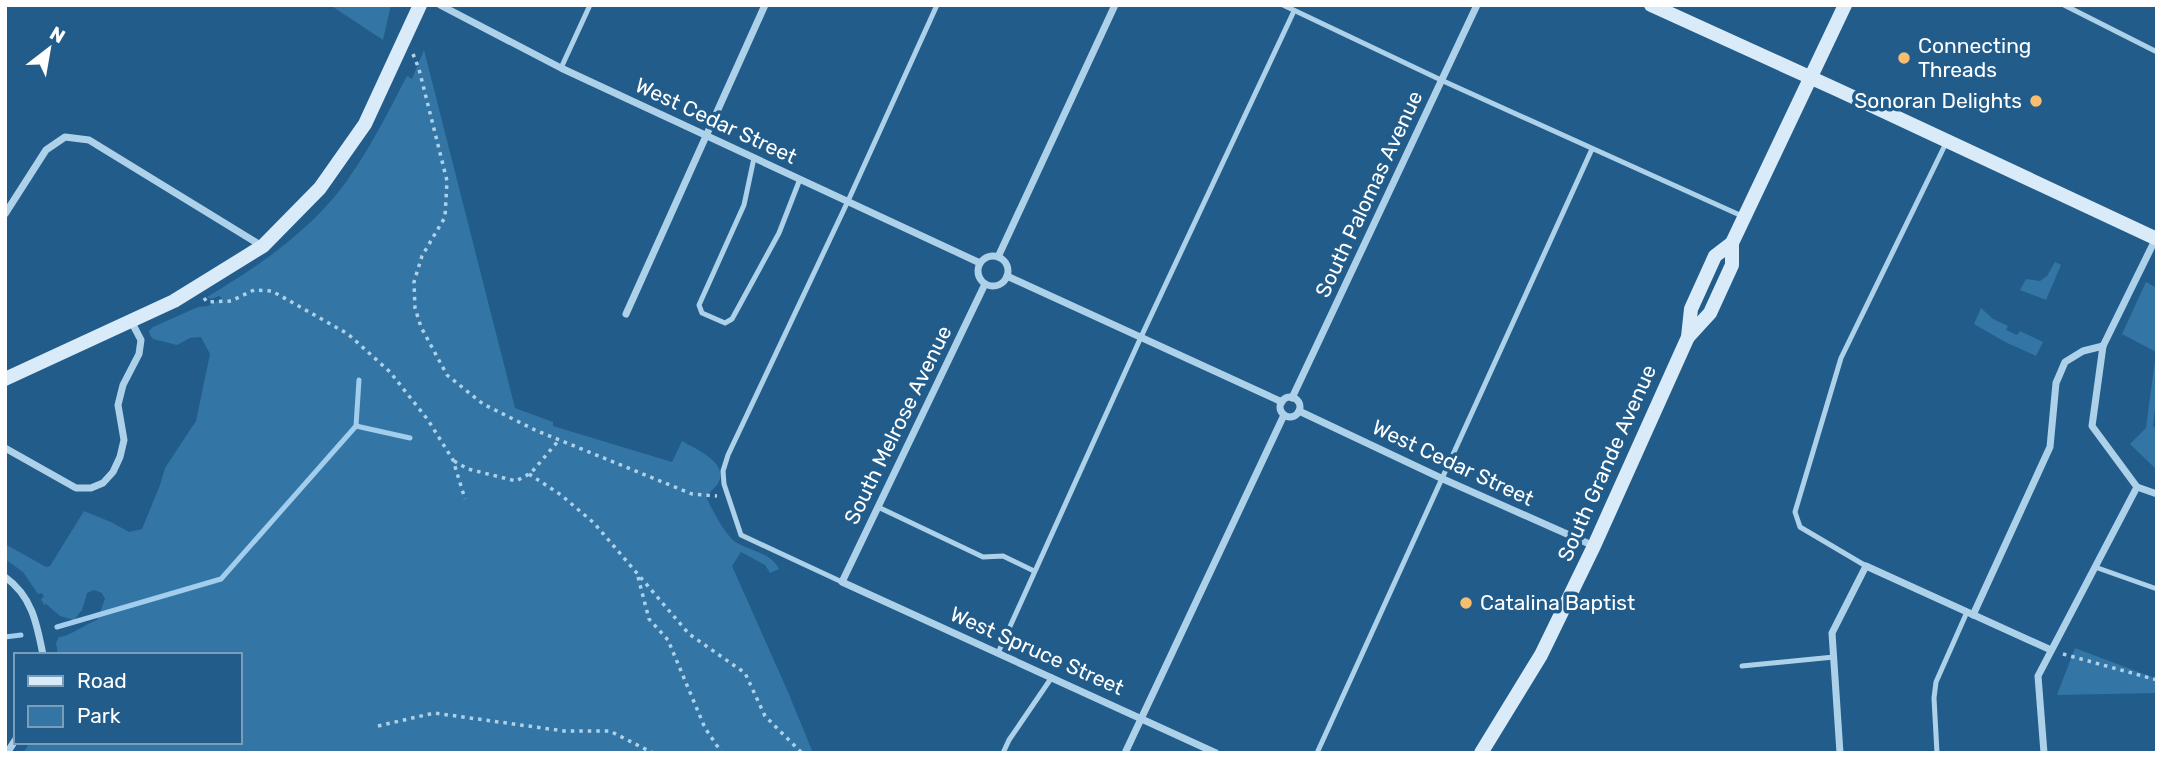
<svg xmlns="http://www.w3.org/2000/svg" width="2162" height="758" font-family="Rubik,sans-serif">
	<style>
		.green { fill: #3375a5 }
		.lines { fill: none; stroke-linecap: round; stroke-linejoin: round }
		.stream { stroke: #a2cdec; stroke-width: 5 }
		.path { stroke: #aed1ea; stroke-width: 3.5; stroke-dasharray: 3.5 5; stroke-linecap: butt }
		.lane { stroke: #aed1ea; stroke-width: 5 }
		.street { stroke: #aed1ea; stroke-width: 7 }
		.secondary { stroke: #d9ebf8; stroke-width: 14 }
		.poi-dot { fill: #f7be70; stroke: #225c8a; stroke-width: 2.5 }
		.labels { text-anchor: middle; stroke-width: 7; stroke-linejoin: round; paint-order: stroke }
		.poi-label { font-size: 21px; fill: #fff; stroke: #225c8a; text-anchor: start }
		.street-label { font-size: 21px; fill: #fff; stroke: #225c8a }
	</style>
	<rect width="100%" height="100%" fill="#225c8a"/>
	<g class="green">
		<path d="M330,5H391L383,40Z"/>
		<path d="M424,50L515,408L553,422V426L672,462L682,441C694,448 725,461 720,479C718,486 711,491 706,496C711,508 726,537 737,543C751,551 771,553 779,569L770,573L765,565L741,552L732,566L788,692L813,753H23L30,742H240V655H58L56,643L59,637C68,637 86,624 97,620L105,599L102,593L94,590L87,593L82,610L74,620L60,616L46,604L44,605L41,599L44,597L42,593L38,594L23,572L5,559V544L46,567L50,566L84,511L111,522L129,532L142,529L160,485L165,468L196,421L210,354L201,337L190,338L177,345L153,339L150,335L149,331L153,327L198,307L208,306L222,298L219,296L211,299L207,297C254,269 300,238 336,195C365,159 386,116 407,76L412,79Z"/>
		<path d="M2055,262L2061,265L2046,300L2020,290L2026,279L2040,281L2047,276Z"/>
		<path d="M2146,282L2157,288V390L2153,426L2157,428V470L2130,444L2146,428L2156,352L2122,334Z"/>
		<path d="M1981,308L1993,319L2008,326L2006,330L2017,335L2020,331L2043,342L2036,356L2005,342L1974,324Z"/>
		<path d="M2075,648L2157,679V693L2057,695Z"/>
	</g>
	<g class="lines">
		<g class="stream">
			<path d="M356,426L410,438"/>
			<path d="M57,627L221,579L356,426L359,380"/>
			<path d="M5,637L21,635"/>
		</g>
		<g class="path">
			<path d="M413,54L419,69L447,181L445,217L422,256L414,282L415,308L421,327L447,375L483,404L535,430L692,494L717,496"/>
			<path d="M204,298L207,302L231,301L254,290L272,291L348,334L390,372L428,420L453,460L465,499"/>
			<path d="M454,461L468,469L516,481L531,473L559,440"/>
			<path d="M529,474L561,495L594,523L689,634L745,673L765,716L802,753"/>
			<path d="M638,577L649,619L668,640L705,728L722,753"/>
			<path d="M2063,654L2157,680"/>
			<path d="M378,726L434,713L564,731H610L653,753"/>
		</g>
		<g class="lane">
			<path d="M1283,5L1441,80L1742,216"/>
			<path d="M2064,5L2157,52"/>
			<path d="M561,68L590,5"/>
			<path d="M754,158L744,205L699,305L702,313L725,323L732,319L779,233L800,179"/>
			<path d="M878,507L983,557L1003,556L1034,571"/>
			<path d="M1866,566L1800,527L1795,512L1841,358L1947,141"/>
			<path d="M2095,567L2157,589"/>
			<path d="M842,582L741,535L724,484L723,471L728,455L848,201L937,5"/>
			<path d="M998,653L1141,337L1294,11"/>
			<path d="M1742,666L1834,657"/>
			<path d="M1003,753L1009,740L1052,677"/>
			<path d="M1317,753L1592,149"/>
			<path d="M1937,753L1934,698L1936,682L1967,612"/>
		</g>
		<g class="street">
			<path d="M440,5L561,68L980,263"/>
			<path d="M5,214L46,150L65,137L89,140L262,246"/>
			<path d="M2156,238L2103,346L2092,426L2137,487L2157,494"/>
			<circle cx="993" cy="271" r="15"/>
			<path d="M998,257L1115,5"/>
			<path d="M1007,276L1282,402"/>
			<path d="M985,284L842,582L1216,753"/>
			<path d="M626,314L765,5"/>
			<circle cx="1290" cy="407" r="10"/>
			<path d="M1292,398L1477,5"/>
			<path d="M1299,411L1443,479L1594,546"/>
			<path d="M5,448L76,488H91L103,483L113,472L120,457L124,440L118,405L123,385L139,354L141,340L131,321"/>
			<path d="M5,577C32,596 37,624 43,655"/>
			<path d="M1973,615L2050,447L2056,383L2065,362L2083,351L2103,346"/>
			<path d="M7,753L16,739"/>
			<path d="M1125,753L1284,415"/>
			<path d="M1840,753L1832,633L1866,566L2051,650"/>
			<path d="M2044,753L2038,676L2137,487"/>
		</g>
		<g class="secondary">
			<path d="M1651,5L1838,90L2157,239"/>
			<path d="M1688,337L1710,313L1732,265V243L1845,5"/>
			<path d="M5,379L174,301L263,246L320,188L365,124L420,5"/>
			<path d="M1481,753L1541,655L1594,546L1688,337L1691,309L1715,256L1732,243"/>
		</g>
	</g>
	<g class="poi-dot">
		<circle cx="1904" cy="58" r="7"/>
		<circle cx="2036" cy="101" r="7"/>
		<circle cx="1466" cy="603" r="7"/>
	</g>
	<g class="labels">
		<g class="poi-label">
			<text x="1918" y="53">Connecting<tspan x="1918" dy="24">Threads</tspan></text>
			<text x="2022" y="108" text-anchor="end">Sonoran Delights</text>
			<text x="1480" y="610">Catalina Baptist</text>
		</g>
		<g class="street-label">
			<text transform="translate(716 121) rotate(25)" y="7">West Cedar Street</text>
			<text transform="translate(1369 194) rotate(-65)" y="7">South Palomas Avenue</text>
			<text transform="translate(898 425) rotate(-64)" y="7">South Melrose Avenue</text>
			<text transform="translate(1453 463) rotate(25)" y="7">West Cedar Street</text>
			<text transform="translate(1607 463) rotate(-66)" y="7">South Grande Avenue</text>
			<text transform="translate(1037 651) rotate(24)" y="7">West Spruce Street</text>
		</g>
	</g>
	<rect width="2162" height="758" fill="none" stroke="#ffffff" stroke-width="14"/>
	<rect x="14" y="653" width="228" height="91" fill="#225c8a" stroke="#7a9db9" stroke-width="2"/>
	<rect x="28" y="676" width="35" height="10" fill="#d9ebf8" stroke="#7a9db9" stroke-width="2"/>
	<text x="77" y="688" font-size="21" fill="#ffffff">Road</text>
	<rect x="28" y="706" width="35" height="21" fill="#3375a5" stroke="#7a9db9" stroke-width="2"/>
	<text x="77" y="723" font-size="21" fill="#ffffff">Park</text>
	<g transform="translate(49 49) rotate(31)" stroke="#225c8a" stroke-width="5" paint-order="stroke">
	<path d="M0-5L12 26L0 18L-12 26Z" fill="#ffffff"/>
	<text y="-10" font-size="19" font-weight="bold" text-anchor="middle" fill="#ffffff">N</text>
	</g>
</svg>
